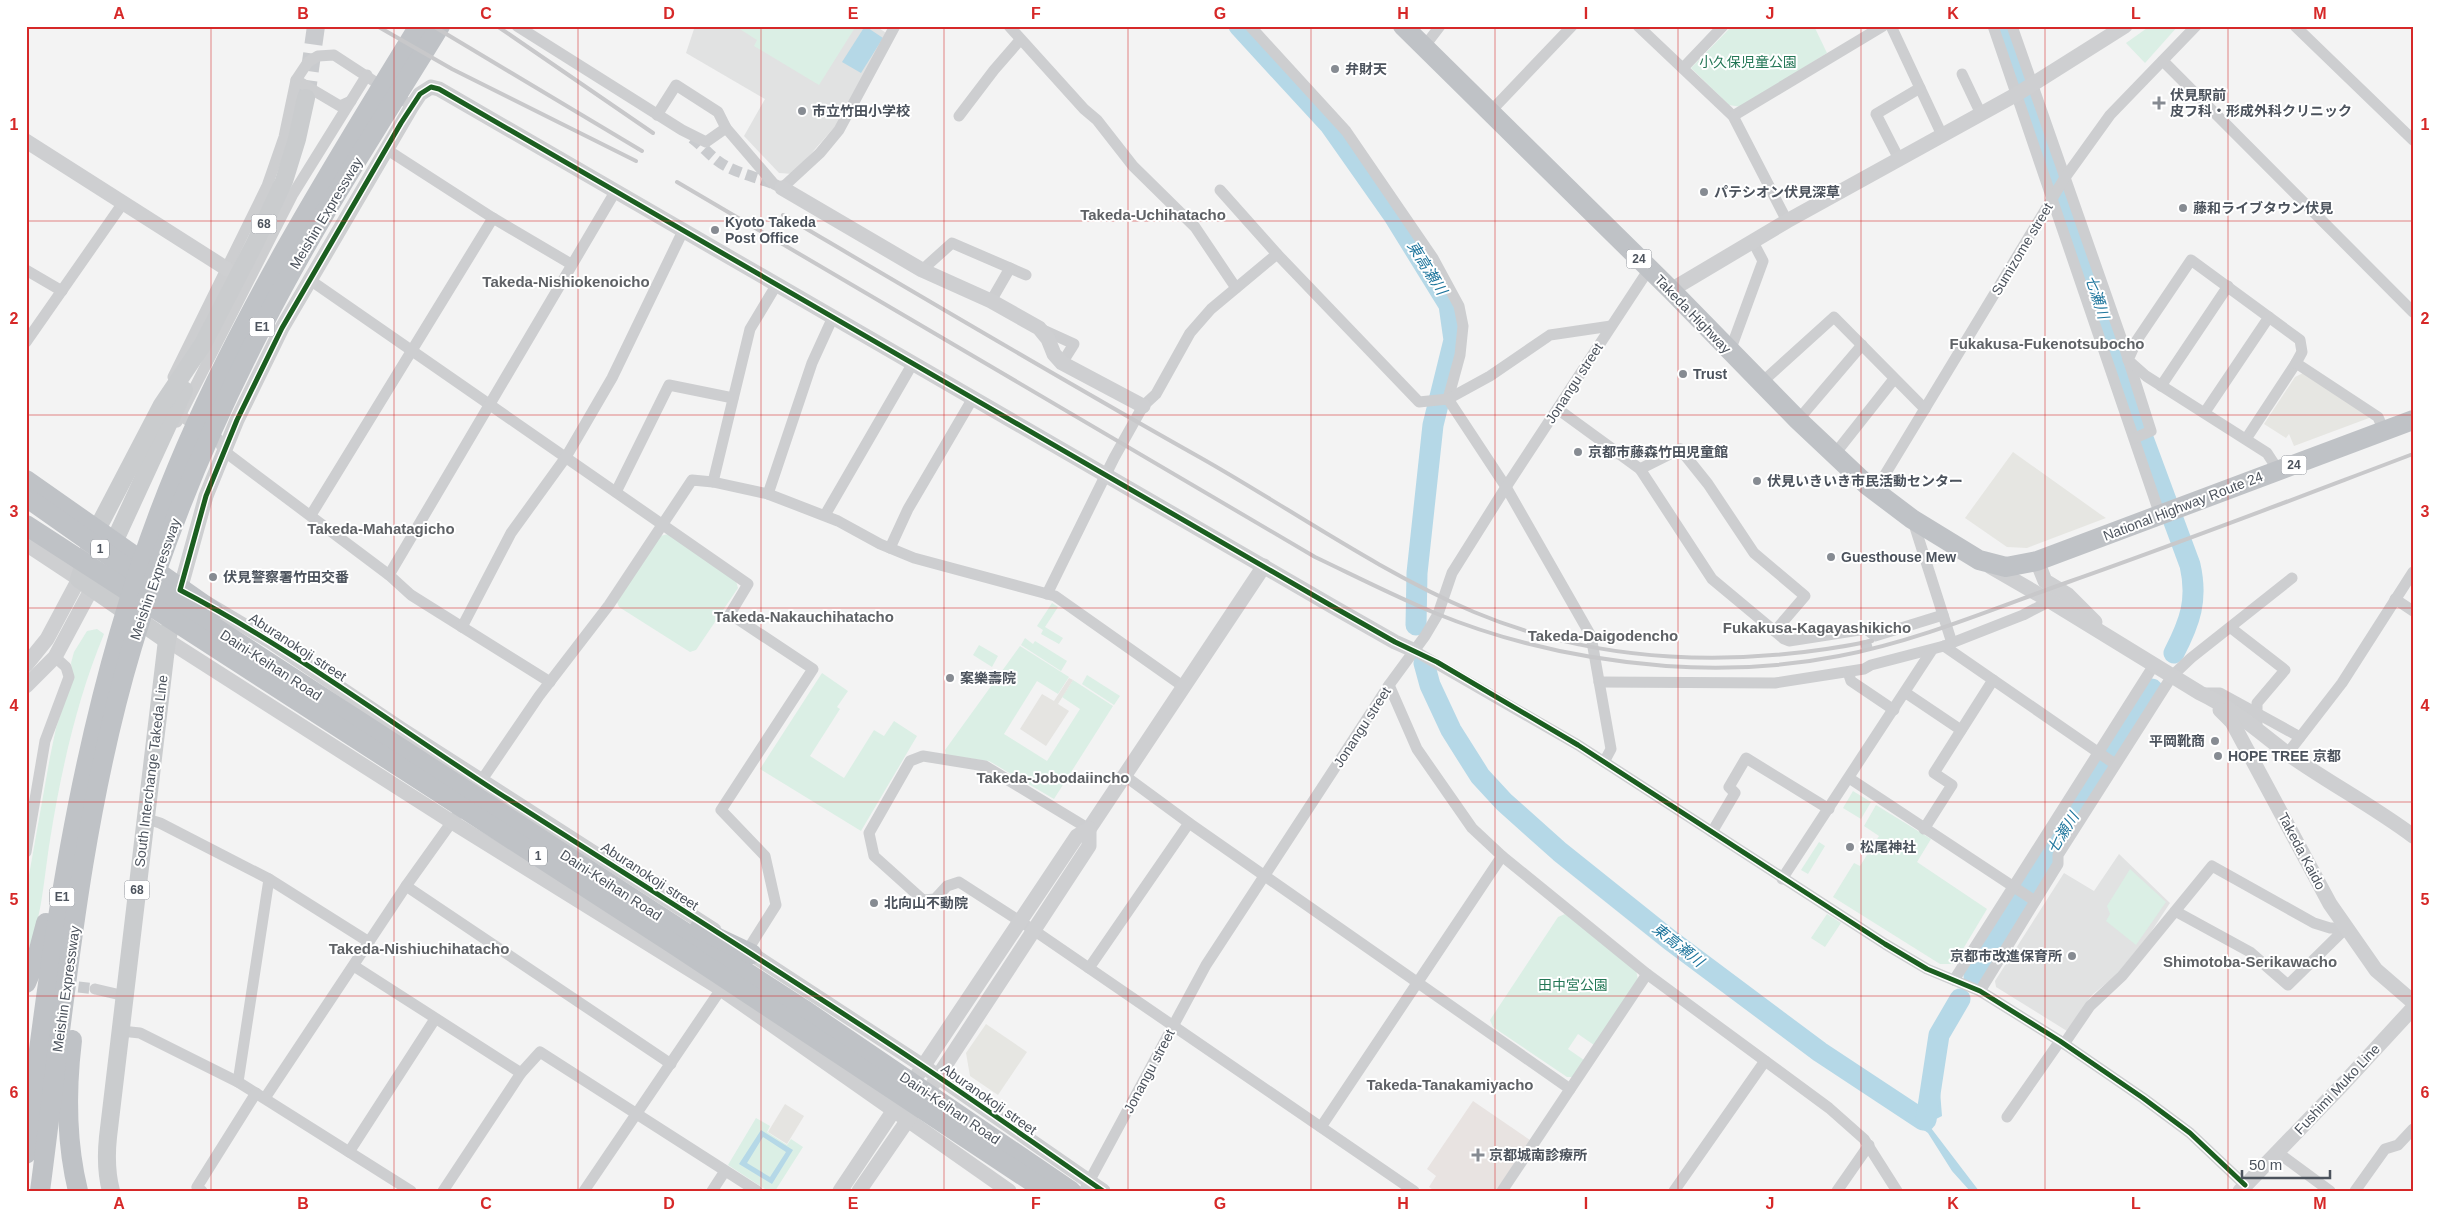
<svg xmlns="http://www.w3.org/2000/svg" width="2439" height="1217" font-family="Arial,'Noto Sans JP',sans-serif">
	<style>
		.commercial { fill: #e6e6e2 }
		.education { fill: #e1e2e2 }
		.medical { fill: #e8e3e1 }
		.green { fill: #dbefe5 }
		.sand { fill: #e5e4e1 }
		.water { fill: #b5d8e7; fill-rule: evenodd }
		.lines { fill: none; stroke-linecap: round; stroke-linejoin: round }
		.river { stroke: #b5d8e7; stroke-width: 21 }
		.street-tunnel { stroke: #c9cbce; stroke-width: 11; stroke-dasharray: 11 5.5; stroke-linecap: butt }
		.primary-tunnel { stroke: #c9cbce; stroke-width: 18; stroke-dasharray: 18 9; stroke-linecap: butt }
		.street { stroke: #cdced0; stroke-width: 11 }
		.secondary { stroke: #cecfd1; stroke-width: 15 }
		.primary { stroke: #caccce; stroke-width: 18 }
		.highway { stroke: #bfc2c6; stroke-width: 20 }
		.rail { stroke: #c8c8ca; stroke-width: 4 }
		.cycleway-casing { stroke: #fff; stroke-width: 8 }
		.cycleway { stroke: #1b5e20; stroke-width: 5 }
		.grid { fill: none; stroke: #d62828; stroke-width: 1; stroke-opacity: 0.55 }
		.poi-dot { fill: #868b92; stroke: #fff; stroke-width: 2 }
		.labels { text-anchor: middle; stroke-width: 4; stroke-linejoin: round; paint-order: stroke }
		.shield { fill: #fff; stroke: #82878e; stroke-width: 1 }
		.shield-label { font-size: 12px; font-weight: bold; fill: #4c535d }
		.park-label { font-size: 14px; fill: #247756; stroke: #fff }
		.poi-label { font-size: 14px; font-weight: bold; fill: #4c535d; stroke: #fff; text-anchor: start }
		.street-label { font-size: 14px; fill: #4c535d; stroke: #fff }
		.neighbourhood-label { font-size: 15px; font-weight: bold; fill: #5f6266; stroke: #fff }
		.water-label { font-size: 15px; font-style: italic; fill: #1f769d; stroke: #fff }
		.neatline { fill: none; stroke: #d62828; stroke-width: 2 }
		.grid-label { font-size: 16px; text-anchor: middle; font-weight: bold; fill: #d62828 }
	</style>
	<rect width="100%" height="100%" fill="#f3f3f3"/>
	<g class="commercial">
		<path d="M2303,373L2369,416V418L2294,446L2289,434L2286,438L2264,424L2295,377Z"/>
		<path d="M2013,452L2100,514L2106,518L2027,548L2007,547L1965,518Z"/>
		<path d="M986,1024L1027,1052L998,1095L970,1076L966,1053Z"/>
	</g>
	<g class="education">
		<path d="M695,26H876L889,35L839,122L793,174L779,173L744,136L765,99L686,53Z"/>
		<path d="M2119,854L2170,903L2149,935L2115,976L2091,996L2067,1031L1996,987L1995,981L2064,873L2094,891Z"/>
	</g>
	<path class="medical" d="M1473,1101L1530,1140L1496,1191H1435L1429,1187L1436,1176L1427,1169Z"/>
	<g class="green">
		<path d="M735,26H856L819,85L754,46L757,40Z"/>
		<path d="M1732,26H1814L1827,53L1741,107L1729,105L1691,68Z"/>
		<path d="M2150,26H2178L2145,63L2126,43Z"/>
		<path d="M668,534L736,581L738,588L696,650L690,652L619,607L617,602L660,536Z"/>
		<path d="M1052,603L1058,607L1045,627L1063,638L1059,644L1041,634L1043,630L1037,626Z"/>
		<path d="M97,629L104,634C77,699 61,771 50,840C44,876 42,922 26,955V892L50,757L56,728L73,677L71,663L74,652L87,631Z"/>
		<path d="M1025,638L1033,644L1035,641L1067,661L1061,671L1021,645Z"/>
		<path d="M979,645L998,656L992,667L973,655Z"/>
		<path d="M1020,646L1069,677L1058,694L1037,681L1004,734L1047,761L1080,709L1062,697L1073,680L1113,706L1054,799L989,761L946,755L945,750Z"/>
		<path d="M822,673L848,691L837,707L840,709L810,756L844,778L874,730L884,736L894,721L917,736L861,831L760,769Z"/>
		<path d="M1087,675L1120,696L1114,705L1082,684Z"/>
		<path d="M1853,791L1871,802L1861,819L1843,808Z"/>
		<path d="M1876,805L1931,839L1917,862L1987,909L1954,964H1940L1833,897L1854,863L1860,866L1879,836L1864,826Z"/>
		<path d="M1819,842L1825,846L1808,874L1801,870Z"/>
		<path d="M2130,869L2166,902L2136,945L2106,921L2110,914L2107,906Z"/>
		<path d="M1565,914L1636,970L1638,980L1594,1045L1578,1034L1568,1049L1584,1060L1573,1077H1567L1493,1027L1490,1020L1558,917Z"/>
		<path d="M1827,914L1841,923L1825,947L1811,938Z"/>
		<path d="M756,1118L770,1126L767,1132L787,1145L791,1139L803,1147L775,1191H768L728,1165Z"/>
	</g>
	<g class="sand">
		<path d="M1069,678L1073,680L1058,704L1069,711L1046,746L1020,729L1042,694L1054,701Z"/>
		<path d="M785,1104L804,1116L787,1144L768,1132Z"/>
	</g>
	<g class="water">
		<path d="M865,26L883,38L861,73L842,62Z"/>
		<path d="M1940,1091L1942,1116L1934,1120L1931,1128L1979,1191H1970L1952,1171L1928,1133L1899,1112L1898,1107L1903,1102L1923,1109L1924,1092Z"/>
		<path d="M761,1130L793,1150L772,1184L739,1164ZM763,1137L786,1152L770,1177L747,1163Z"/>
	</g>
	<g class="lines">
		<g class="river">
			<path d="M1239,26L1330,125L1394,216L1449,305L1454,340L1433,425L1417,573L1416,625"/>
			<path d="M2004,26L2040,141L2065,209L2071,216L2074,234L2099,299L2140,430L2190,565C2198,600 2190,622 2174,653"/>
			<path d="M1424,663L1430,685L1451,730L1480,776L1504,802L1560,852L1670,940L1820,1052L1923,1120"/>
			<path d="M1974,976L2152,689"/>
			<path d="M1926,1120L1939,1035L1960,999"/>
		</g>
		<g class="street-tunnel">
			<path d="M692,138C700,144 706,151 713,157C729,172 754,176 774,184"/>
			<path d="M1865,640L1869,656"/>
			<path d="M62,985L95,989"/>
		</g>
		<path class="primary-tunnel" d="M306,98L316,26"/>
		<g class="street">
			<path d="M517,26L682,130L706,142L726,128"/>
			<path d="M1009,26L1084,109L1097,120L1133,166L1195,227L1236,288"/>
			<path d="M1250,26L1346,131L1433,258L1459,306L1463,326L1460,355L1448,399L1506,487L1591,636L1611,749L1604,762"/>
			<path d="M1638,26L1733,116L1787,221"/>
			<path d="M1891,26L1942,135"/>
			<path d="M1993,26L2160,515"/>
			<path d="M2012,26L2124,346L2151,431L2135,438"/>
			<path d="M2295,26L2413,140"/>
			<path d="M1424,47L1440,26"/>
			<path d="M2163,61L2413,312"/>
			<path d="M1683,68L1723,26"/>
			<path d="M1962,74L1981,114"/>
			<path d="M296,80L340,106L351,101"/>
			<path d="M1490,112L1572,26"/>
			<path d="M657,115L676,85L718,112L726,128L774,184L782,188L820,153L839,130L895,26"/>
			<path d="M959,116L994,70L1020,40"/>
			<path d="M1733,116L1883,26"/>
			<path d="M386,149L493,218L571,264"/>
			<path d="M1899,159L1876,114L1920,88"/>
			<path d="M1220,190L1277,254L1419,402L1448,399L1490,376L1550,335L1611,326"/>
			<path d="M26,270L62,291"/>
			<path d="M922,270L952,243L1026,275"/>
			<path d="M310,280L748,584L730,614L813,669L721,810L765,856L776,905L747,951"/>
			<path d="M991,301L1010,268"/>
			<path d="M1041,329L1074,344L1062,363"/>
			<path d="M26,342L123,203"/>
			<path d="M1730,351L1763,261L1753,242"/>
			<path d="M173,377L267,186L284,137L296,80L308,62L318,56L334,55L412,106"/>
			<path d="M1761,383L1834,317L1925,409"/>
			<path d="M2161,386L2228,286"/>
			<path d="M1559,410L1640,469L1712,579L1784,639L1789,641L1866,629L1875,636L1943,615"/>
			<path d="M2205,412L2269,317"/>
			<path d="M181,416L218,439L224,451L389,575L411,595L550,682"/>
			<path d="M1798,420L1862,345"/>
			<path d="M177,422L293,194L367,75"/>
			<path d="M2246,439L2296,363"/>
			<path d="M1834,455L1894,379"/>
			<path d="M1640,469L1680,449L1708,484L1754,553L1805,596L1775,631"/>
			<path d="M2278,470L2267,453L2146,376L2128,360L2137,340L2191,260L2300,340L2302,352L2296,363L2378,417L2384,431"/>
			<path d="M713,482L750,329L777,284"/>
			<path d="M1875,491L2064,179L2110,115L2196,26"/>
			<path d="M616,492L669,385L733,398"/>
			<path d="M768,494L812,363L833,317"/>
			<path d="M311,515L493,218"/>
			<path d="M825,515L913,363"/>
			<path d="M1913,521L1952,643"/>
			<path d="M890,548L908,509L973,398"/>
			<path d="M389,575L615,192"/>
			<path d="M1047,594L1114,458L1143,406L1156,394L1190,333L1211,309L1277,254"/>
			<path d="M2395,599L2413,611"/>
			<path d="M462,627L511,533L566,457L612,378L683,231"/>
			<path d="M2231,628L2285,670L2257,703V728"/>
			<path d="M1944,646L2115,764"/>
			<path d="M1413,650L1578,745L1885,944L1927,969L1980,991L2060,1041L2143,1098L2190,1133L2245,1185"/>
			<path d="M1848,672L1851,681L1894,710"/>
			<path d="M1599,682L1775,683L1864,669L1871,665L1944,646L2023,615L2050,601"/>
			<path d="M1389,685L1417,749L1472,828L1502,856L1647,974L1829,1108L1864,1139L1897,1191"/>
			<path d="M1906,693L1961,730"/>
			<path d="M2202,693H2220L2300,737"/>
			<path d="M2288,753L2342,683L2413,572"/>
			<path d="M1125,776L1189,823L1570,1089"/>
			<path d="M1849,778L2035,901"/>
			<path d="M477,787L539,696L609,605L692,480L713,482L768,494L838,521L880,544L914,558L1055,596L1184,687"/>
			<path d="M144,818L160,823L269,879L369,942"/>
			<path d="M1089,829L985,766L923,756L910,761L869,833L874,856L923,900L935,899L947,886L959,882L1032,929L1414,1191"/>
			<path d="M1924,829L1952,785L1934,773L1993,680"/>
			<path d="M1712,832L1735,793L1729,787L1746,758L1829,809"/>
			<path d="M26,852L45,741L69,677L66,667L55,657"/>
			<path d="M1782,879L1932,650"/>
			<path d="M406,886L671,1064"/>
			<path d="M354,966L521,1073"/>
			<path d="M1089,968L1189,823"/>
			<path d="M1954,980L2154,665"/>
			<path d="M95,989L125,996"/>
			<path d="M1980,991L2058,864V855L2172,676L2191,658L2292,578"/>
			<path d="M121,1031L140,1033L238,1082L411,1191"/>
			<path d="M2064,1044L2090,1006L2122,976L2212,866L2314,923L2330,928H2346L2288,985L2250,952L2175,911"/>
			<path d="M238,1082L269,879"/>
			<path d="M265,1098L406,886L456,816"/>
			<path d="M2007,1117L2060,1041"/>
			<path d="M1321,1127L1502,856"/>
			<path d="M349,1152L435,1019"/>
			<path d="M2277,1152L2330,1191"/>
			<path d="M202,1191L197,1187L256,1093"/>
			<path d="M443,1191L521,1073L540,1052L757,1191"/>
			<path d="M584,1191L721,989"/>
			<path d="M712,1191L725,1171"/>
			<path d="M1084,1191L1206,965L1389,685L1425,636L1438,614L1452,573L1506,487L1649,269"/>
			<path d="M1502,1191L1647,974"/>
			<path d="M1674,1191L1765,1061"/>
			<path d="M1837,1191L1869,1145"/>
			<path d="M2355,1191L2385,1149L2398,1145L2413,1129"/>
		</g>
		<g class="secondary">
			<path d="M26,141L227,269"/>
			<path d="M782,188L922,270L991,301L1039,328L1048,339L1054,354L1062,363L1143,406"/>
			<path d="M1671,290L1787,221L2017,94L2125,26"/>
			<path d="M26,544L79,579L47,639L26,665"/>
			<path d="M2037,561L2045,581L2068,595L2095,622"/>
			<path d="M1991,567L2050,601L2200,693C2235,710 2258,731 2288,754C2329,783 2373,806 2413,836"/>
			<path d="M186,593L180,590L206,496L237,420L282,328L412,106L420,94L431,87L439,89L1337,609L1395,642L1413,650"/>
			<path d="M206,603L270,641L401,729L714,930"/>
			<path d="M167,640L452,822L721,989L1009,1191"/>
			<path d="M26,686L55,657L92,588"/>
			<path d="M2220,710L2232,722L2330,904L2376,970L2413,1002"/>
			<path d="M744,949L923,1066L1103,1191"/>
			<path d="M918,1074L1077,836L1089,829L1264,566"/>
			<path d="M933,1084L1089,846V829"/>
			<path d="M840,1191L900,1101"/>
			<path d="M859,1191L914,1111"/>
			<path d="M2240,1191L2344,1083L2413,1008"/>
		</g>
		<g class="primary">
			<path d="M109,553L184,390"/>
			<path d="M167,640L79,579L93,537L162,405L203,344L255,243L284,181L297,139L306,98"/>
			<path d="M111,1191C106,1172 106,1156 108,1137L167,640L175,607"/>
		</g>
		<g class="highway">
			<path d="M1403,26L1671,290L1798,420L1867,485L1912,519L1979,560L2006,567L2037,561L2413,420"/>
			<path d="M26,480L213,611"/>
			<path d="M26,497L174,601L806,1011L1071,1191"/>
			<path d="M26,525L675,945L1046,1191"/>
			<path d="M699,929L752,954"/>
			<path d="M26,983L37,957L46,923"/>
			<path d="M72,1040C66,1090 66,1142 78,1191"/>
			<path d="M26,1154C54,921 86,686 177,468C242,312 331,169 419,26"/>
			<path d="M40,1191C64,1009 79,824 132,647C165,535 210,427 264,323C316,221 380,124 440,26"/>
		</g>
		<g class="rail">
			<path d="M377,26L452,69L636,161"/>
			<path d="M433,26L642,151"/>
			<path d="M497,26L653,133"/>
			<path d="M677,182L1315,557C1355,576 1394,596 1435,613C1508,643 1588,660 1666,666C1723,670 1783,667 1839,656C1918,641 1995,608 2071,581C2185,541 2299,497 2413,454"/>
			<path d="M783,215C922,297 1060,379 1201,458C1291,509 1378,571 1474,612C1600,665 1739,668 1872,641"/>
		</g>
		<g class="cycleway-casing">
			<path id="cycleway" d="M1103,1191C1042,1149 982,1106 921,1065C781,971 639,883 497,792C392,724 291,648 180,590L206,496L237,420L282,328L401,123L420,94L431,87L439,89L1337,609L1395,642L1437,662L1578,745L1885,944L1927,969L1980,991L2060,1041L2143,1098L2190,1133L2245,1185"/>
		</g>
		<use href="#cycleway" class="cycleway"/>
	</g>
	<path class="grid" d="M211,26V1191M394,26V1191M578,26V1191M761,26V1191M944,26V1191M1128,26V1191M1311,26V1191M1495,26V1191M1678,26V1191M1861,26V1191M2045,26V1191M2228,26V1191M26,221H2413M26,415H2413M26,608H2413M26,802H2413M26,996H2413"/>
	<g class="poi-dot">
		<circle cx="1335" cy="69" r="5"/>
		<path d="M2156.5 95.5h5v5h5v5h-5v5h-5v-5h-5v-5h5z"/>
		<circle cx="802" cy="111" r="5"/>
		<circle cx="1704" cy="192" r="5"/>
		<circle cx="2183" cy="208" r="5"/>
		<circle cx="715" cy="230" r="5"/>
		<circle cx="1683" cy="374" r="5"/>
		<circle cx="1578" cy="452" r="5"/>
		<circle cx="1757" cy="481" r="5"/>
		<circle cx="1831" cy="557" r="5"/>
		<circle cx="213" cy="577" r="5"/>
		<circle cx="950" cy="678" r="5"/>
		<circle cx="2215" cy="741" r="5"/>
		<circle cx="2218" cy="756" r="5"/>
		<circle cx="1850" cy="847" r="5"/>
		<circle cx="874" cy="903" r="5"/>
		<circle cx="2072" cy="956" r="5"/>
		<path d="M1475.5 1147.5h5v5h5v5h-5v5h-5v-5h-5v-5h5z"/>
	</g>
	<g class="labels">
		<g class="shield">
			<rect x="251.5" y="214.5" width="25" height="19" rx="4"/>
			<rect x="1626.5" y="249.5" width="25" height="19" rx="4"/>
			<rect x="249.5" y="317.5" width="25" height="19" rx="4"/>
			<rect x="2281.5" y="455.5" width="25" height="19" rx="4"/>
			<rect x="91" y="539.5" width="18" height="19" rx="4"/>
			<rect x="529" y="846.5" width="18" height="19" rx="4"/>
			<rect x="124.5" y="880.5" width="25" height="19" rx="4"/>
			<rect x="49.5" y="887.5" width="25" height="19" rx="4"/>
		</g>
		<g class="shield-label">
			<text x="264" y="228">68</text>
			<text x="1639" y="263">24</text>
			<text x="262" y="331">E1</text>
			<text x="2294" y="469">24</text>
			<text x="100" y="553">1</text>
			<text x="538" y="860">1</text>
			<text x="137" y="894">68</text>
			<text x="62" y="901">E1</text>
		</g>
		<g class="park-label">
			<text x="1748" y="67">小久保児童公園</text>
			<text x="1573" y="990">田中宮公園</text>
		</g>
		<g class="poi-label">
			<text x="1345" y="74">弁財天</text>
			<text x="2170" y="100">伏見駅前<tspan x="2170" dy="16">皮フ科・形成外科クリニック</tspan></text>
			<text x="812" y="116">市立竹田小学校</text>
			<text x="1714" y="197">パテシオン伏見深草</text>
			<text x="2193" y="213">藤和ライブタウン伏見</text>
			<text x="725" y="227">Kyoto Takeda<tspan x="725" dy="16">Post Office</tspan></text>
			<text x="1693" y="379">Trust</text>
			<text x="1588" y="457">京都市藤森竹田児童館</text>
			<text x="1767" y="486">伏見いきいき市民活動センター</text>
			<text x="1841" y="562">Guesthouse Mew</text>
			<text x="223" y="582">伏見警察署竹田交番</text>
			<text x="960" y="683">案樂壽院</text>
			<text x="2205" y="746" text-anchor="end">平岡靴商</text>
			<text x="2228" y="761">HOPE TREE 京都</text>
			<text x="1860" y="852">松尾神社</text>
			<text x="884" y="908">北向山不動院</text>
			<text x="2062" y="961" text-anchor="end">京都市改進保育所</text>
			<text x="1489" y="1160">京都城南診療所</text>
		</g>
		<g class="street-label">
			<text transform="translate(326 213) rotate(-59)" y="5">Meishin Expressway</text>
			<text transform="translate(2022 249) rotate(-59)" y="5">Sumizome street</text>
			<text transform="translate(1693 314) rotate(46)" y="5">Takeda Highway</text>
			<text transform="translate(1574 383) rotate(-57)" y="5">Jonangu street</text>
			<text transform="translate(2183 506) rotate(-21)" y="5">National Highway Route 24</text>
			<text transform="translate(155 579) rotate(-71)" y="5">Meishin Expressway</text>
			<text transform="translate(298 647) rotate(33)" y="5">Aburanokoji street</text>
			<text transform="translate(271 665) rotate(33)" y="5">Daini-Keihan Road</text>
			<text transform="translate(1362 727) rotate(-57)" y="5">Jonangu street</text>
			<text transform="translate(151 771) rotate(-83)" y="5">South Interchange Takeda Line</text>
			<text transform="translate(2302 851) rotate(62)" y="5">Takeda Kaido</text>
			<text transform="translate(650 876) rotate(33)" y="5">Aburanokoji street</text>
			<text transform="translate(611 885) rotate(33)" y="5">Daini-Keihan Road</text>
			<text transform="translate(66 989) rotate(-82)" y="5">Meishin Expressway</text>
			<text transform="translate(1149 1071) rotate(-62)" y="5">Jonangu street</text>
			<text transform="translate(2337 1089) rotate(-47)" y="5">Fushimi Muko Line</text>
			<text transform="translate(989 1099) rotate(35)" y="5">Aburanokoji street</text>
			<text transform="translate(950 1108) rotate(34)" y="5">Daini-Keihan Road</text>
		</g>
		<g class="neighbourhood-label">
			<text x="1153" y="220">Takeda-Uchihatacho</text>
			<text x="566" y="287">Takeda-Nishiokenoicho</text>
			<text x="2047" y="349">Fukakusa-Fukenotsubocho</text>
			<text x="381" y="534">Takeda-Mahatagicho</text>
			<text x="804" y="622">Takeda-Nakauchihatacho</text>
			<text x="1817" y="633">Fukakusa-Kagayashikicho</text>
			<text x="1603" y="641">Takeda-Daigodencho</text>
			<text x="1053" y="783">Takeda-Jobodaiincho</text>
			<text x="419" y="954">Takeda-Nishiuchihatacho</text>
			<text x="2250" y="967">Shimotoba-Serikawacho</text>
			<text x="1450" y="1090">Takeda-Tanakamiyacho</text>
		</g>
		<g class="water-label">
			<text transform="translate(1427 268) rotate(58)" y="5">東高瀬川</text>
			<text transform="translate(2097 297) rotate(72)" y="5">七瀬川</text>
			<text transform="translate(2063 833) rotate(-58)" y="5">七瀬川</text>
			<text transform="translate(1678 945) rotate(38)" y="5">東高瀬川</text>
		</g>
	</g>
	<rect width="2439" height="1217" fill="none" stroke="#ffffff" stroke-width="55"/>
	<path d="M2242 1170v8h88v-8" fill="none" stroke="#4c535d" stroke-width="2.5"/>
	<text x="2249" y="1170" font-size="15" fill="#4c535d" stroke="#ffffff" stroke-width="4" paint-order="stroke">50 m</text>
	<rect x="28" y="28" width="2384" height="1162" class="neatline"/>
	<g class="grid-label">
		<text x="119" y="19">A</text>
		<text x="303" y="19">B</text>
		<text x="486" y="19">C</text>
		<text x="669" y="19">D</text>
		<text x="853" y="19">E</text>
		<text x="1036" y="19">F</text>
		<text x="1220" y="19">G</text>
		<text x="1403" y="19">H</text>
		<text x="1586" y="19">I</text>
		<text x="1770" y="19">J</text>
		<text x="1953" y="19">K</text>
		<text x="2136" y="19">L</text>
		<text x="2320" y="19">M</text>
		<text x="14" y="130">1</text>
		<text x="2425" y="130">1</text>
		<text x="14" y="324">2</text>
		<text x="2425" y="324">2</text>
		<text x="14" y="517">3</text>
		<text x="2425" y="517">3</text>
		<text x="14" y="711">4</text>
		<text x="2425" y="711">4</text>
		<text x="14" y="905">5</text>
		<text x="2425" y="905">5</text>
		<text x="14" y="1098">6</text>
		<text x="2425" y="1098">6</text>
		<text x="119" y="1209">A</text>
		<text x="303" y="1209">B</text>
		<text x="486" y="1209">C</text>
		<text x="669" y="1209">D</text>
		<text x="853" y="1209">E</text>
		<text x="1036" y="1209">F</text>
		<text x="1220" y="1209">G</text>
		<text x="1403" y="1209">H</text>
		<text x="1586" y="1209">I</text>
		<text x="1770" y="1209">J</text>
		<text x="1953" y="1209">K</text>
		<text x="2136" y="1209">L</text>
		<text x="2320" y="1209">M</text>
	</g>
</svg>
